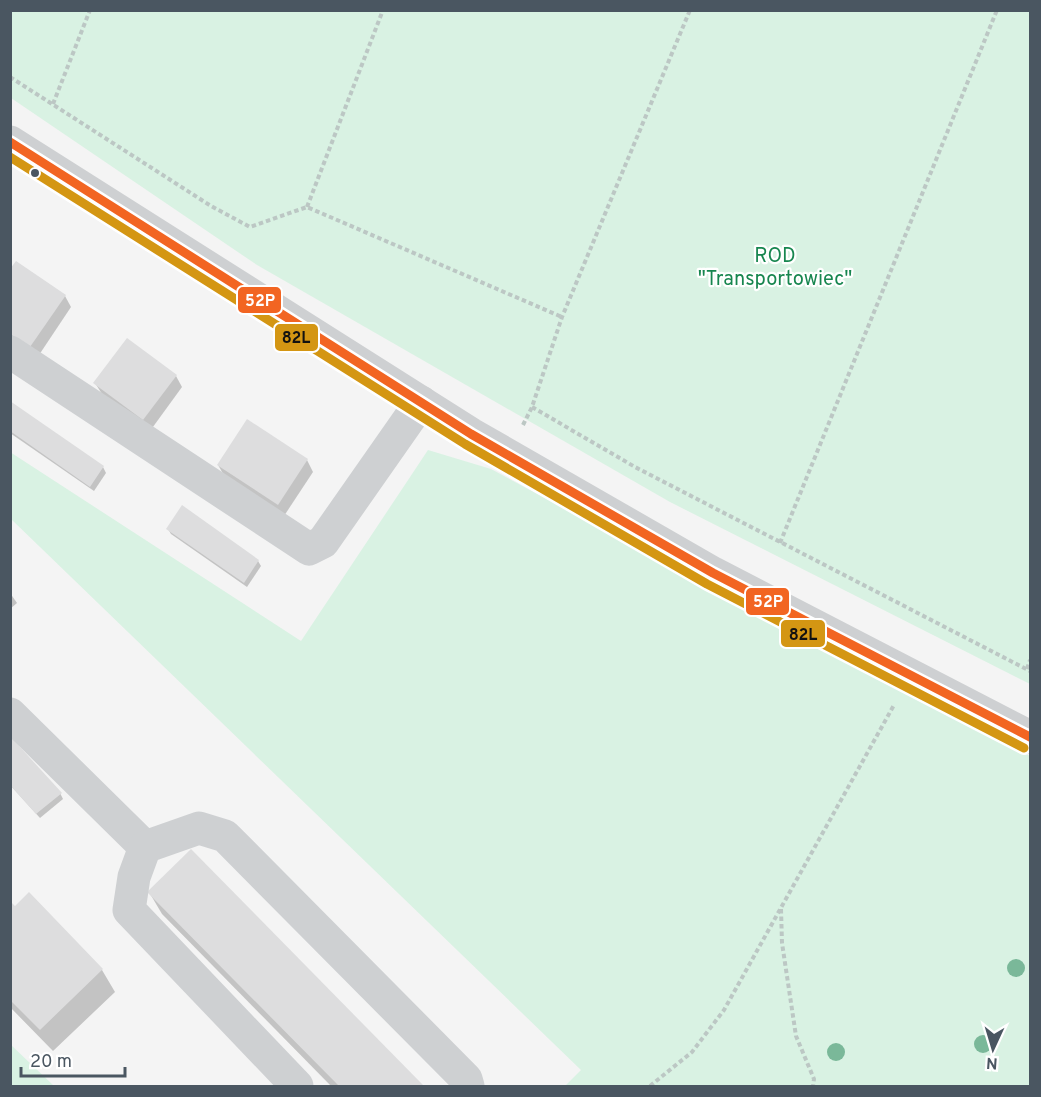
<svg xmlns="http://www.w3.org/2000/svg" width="1041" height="1097" font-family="Overpass,sans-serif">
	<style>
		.green { fill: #d9f2e3 }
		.shadow { fill: #0003 }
		.building { fill: #ddddde }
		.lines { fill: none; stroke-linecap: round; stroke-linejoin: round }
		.path { stroke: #bcc7c4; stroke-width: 4; stroke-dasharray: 4.5 3; stroke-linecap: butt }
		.minor { stroke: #ced0d2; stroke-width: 33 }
		.bus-1-casing { stroke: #fff; stroke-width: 14 }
		.bus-2-casing { stroke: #fff; stroke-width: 14 }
		.bus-1 { stroke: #f26522; stroke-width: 9 }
		.bus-2 { stroke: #d49613; stroke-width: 9 }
		.tree { fill: #7ab899 }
		.bus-dot { fill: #4a5661; stroke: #fff; stroke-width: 2 }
		.labels { text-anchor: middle; stroke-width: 4.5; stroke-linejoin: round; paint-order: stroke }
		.park-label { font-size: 20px; fill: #17864f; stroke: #fff }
		.line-badge { stroke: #fff; stroke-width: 2 }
		.badge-label { font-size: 16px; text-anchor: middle; font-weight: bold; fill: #fff }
		.pale-badge-label { font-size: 16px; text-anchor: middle; font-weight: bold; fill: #111 }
	</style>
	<rect width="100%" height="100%" fill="#f4f4f4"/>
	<g class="green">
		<path d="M10,11H1030V684L670,502L257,265L11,98Z"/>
		<path d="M428,450L491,469L923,701L1030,756V1086H565L581,1070L11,519L10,452L301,641Z"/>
		<path d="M10,1045H11L54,1086H11Z"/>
	</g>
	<g class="shadow">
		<path d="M10,272L65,296L71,307L37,358L10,340Z"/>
		<path d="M176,376L182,387L150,431L102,394L95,383Z"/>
		<path d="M10,403L103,467L106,473L94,491L10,433Z"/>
		<path d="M307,460L313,472L284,516L225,477L218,465Z"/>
		<path d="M168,529L258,561L261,566L247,587L171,534Z"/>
		<path d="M10,593L17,603L10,609Z"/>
		<path d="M11,786L60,793L63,799L40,818Z"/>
		<path d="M191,851L422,1086H331L162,914L149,892Z"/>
		<path d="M29,895L102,970L115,992L53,1051L10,1007V903L15,908Z"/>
	</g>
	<g class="building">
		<path d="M16,261L66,295L30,347L10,334V269Z"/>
		<path d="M127,338L177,375L143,420L93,383Z"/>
		<path d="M10,401L104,466L90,487L10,431Z"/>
		<path d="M247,419L308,459L278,505L217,465Z"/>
		<path d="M182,505L259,560L244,583L166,529Z"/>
		<path d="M10,736L62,793L36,814L10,785Z"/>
		<path d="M191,849L424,1086H339L147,892Z"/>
		<path d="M29,892L103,969L40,1030L10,1000V901L15,906Z"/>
	</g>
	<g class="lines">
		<g class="path">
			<path d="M10,77L211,206L250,227L307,207L562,317"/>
			<path d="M53,104L90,10"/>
			<path d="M307,207L383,10"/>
			<path d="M532,407L635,467L1030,671"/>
			<path d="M523,425L532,407L562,317L690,10"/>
			<path d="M780,543L997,10"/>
			<path d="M1027,669L1030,660"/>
			<path d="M781,909L782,943L796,1036L814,1079L813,1086"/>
			<path d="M650,1086L692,1052L724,1010L894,705"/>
		</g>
		<g class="minor">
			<path d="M10,142L471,434L713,573L1030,737"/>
			<path d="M10,352L309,549L323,542L421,402"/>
			<path d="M10,714L145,847"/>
			<path d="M297,1086L129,910L134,877L145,847L199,828L225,836L466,1079L468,1086"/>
		</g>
		<g class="bus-1-casing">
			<path id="bus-1" d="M10,142L471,434L713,573L1030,737"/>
		</g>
		<g class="bus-2-casing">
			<path id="bus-2" d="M10,157L465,444L707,584L1024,748"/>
		</g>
		<use href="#bus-1" class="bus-1"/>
		<use href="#bus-2" class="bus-2"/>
	</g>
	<g class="tree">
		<circle cx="1016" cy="968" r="9"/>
		<circle cx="983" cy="1044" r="9"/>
		<circle cx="836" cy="1052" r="9"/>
	</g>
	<circle class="bus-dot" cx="35" cy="173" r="5"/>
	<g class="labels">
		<g class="park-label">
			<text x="775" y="262">ROD<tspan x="775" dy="23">"Transportowiec"</tspan></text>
		</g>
	</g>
	<g class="line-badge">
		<rect x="237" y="286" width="45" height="28" rx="6" fill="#f26522"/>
		<rect x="274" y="323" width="45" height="29" rx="6" fill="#d49613"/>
		<rect x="745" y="587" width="45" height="29" rx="6" fill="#f26522"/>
		<rect x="780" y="619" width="46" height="29" rx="6" fill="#d49613"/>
	</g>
	<g class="badge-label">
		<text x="260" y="306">52P</text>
		<text x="768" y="607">52P</text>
	</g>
	<g class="pale-badge-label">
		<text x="296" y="343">82L</text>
		<text x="803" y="640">82L</text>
	</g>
	<rect width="1041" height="1097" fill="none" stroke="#4a5661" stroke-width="24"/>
	<g transform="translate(993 1049) rotate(184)" stroke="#ffffff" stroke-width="4.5" paint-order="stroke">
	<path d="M0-4.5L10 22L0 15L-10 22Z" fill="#4a5661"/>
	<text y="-9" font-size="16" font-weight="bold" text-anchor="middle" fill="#4a5661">N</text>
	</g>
	<path d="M21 1067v9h104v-9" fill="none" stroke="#4a5661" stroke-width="3"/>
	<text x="30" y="1067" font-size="18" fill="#4a5661" stroke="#ffffff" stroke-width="4.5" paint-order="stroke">20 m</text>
</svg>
